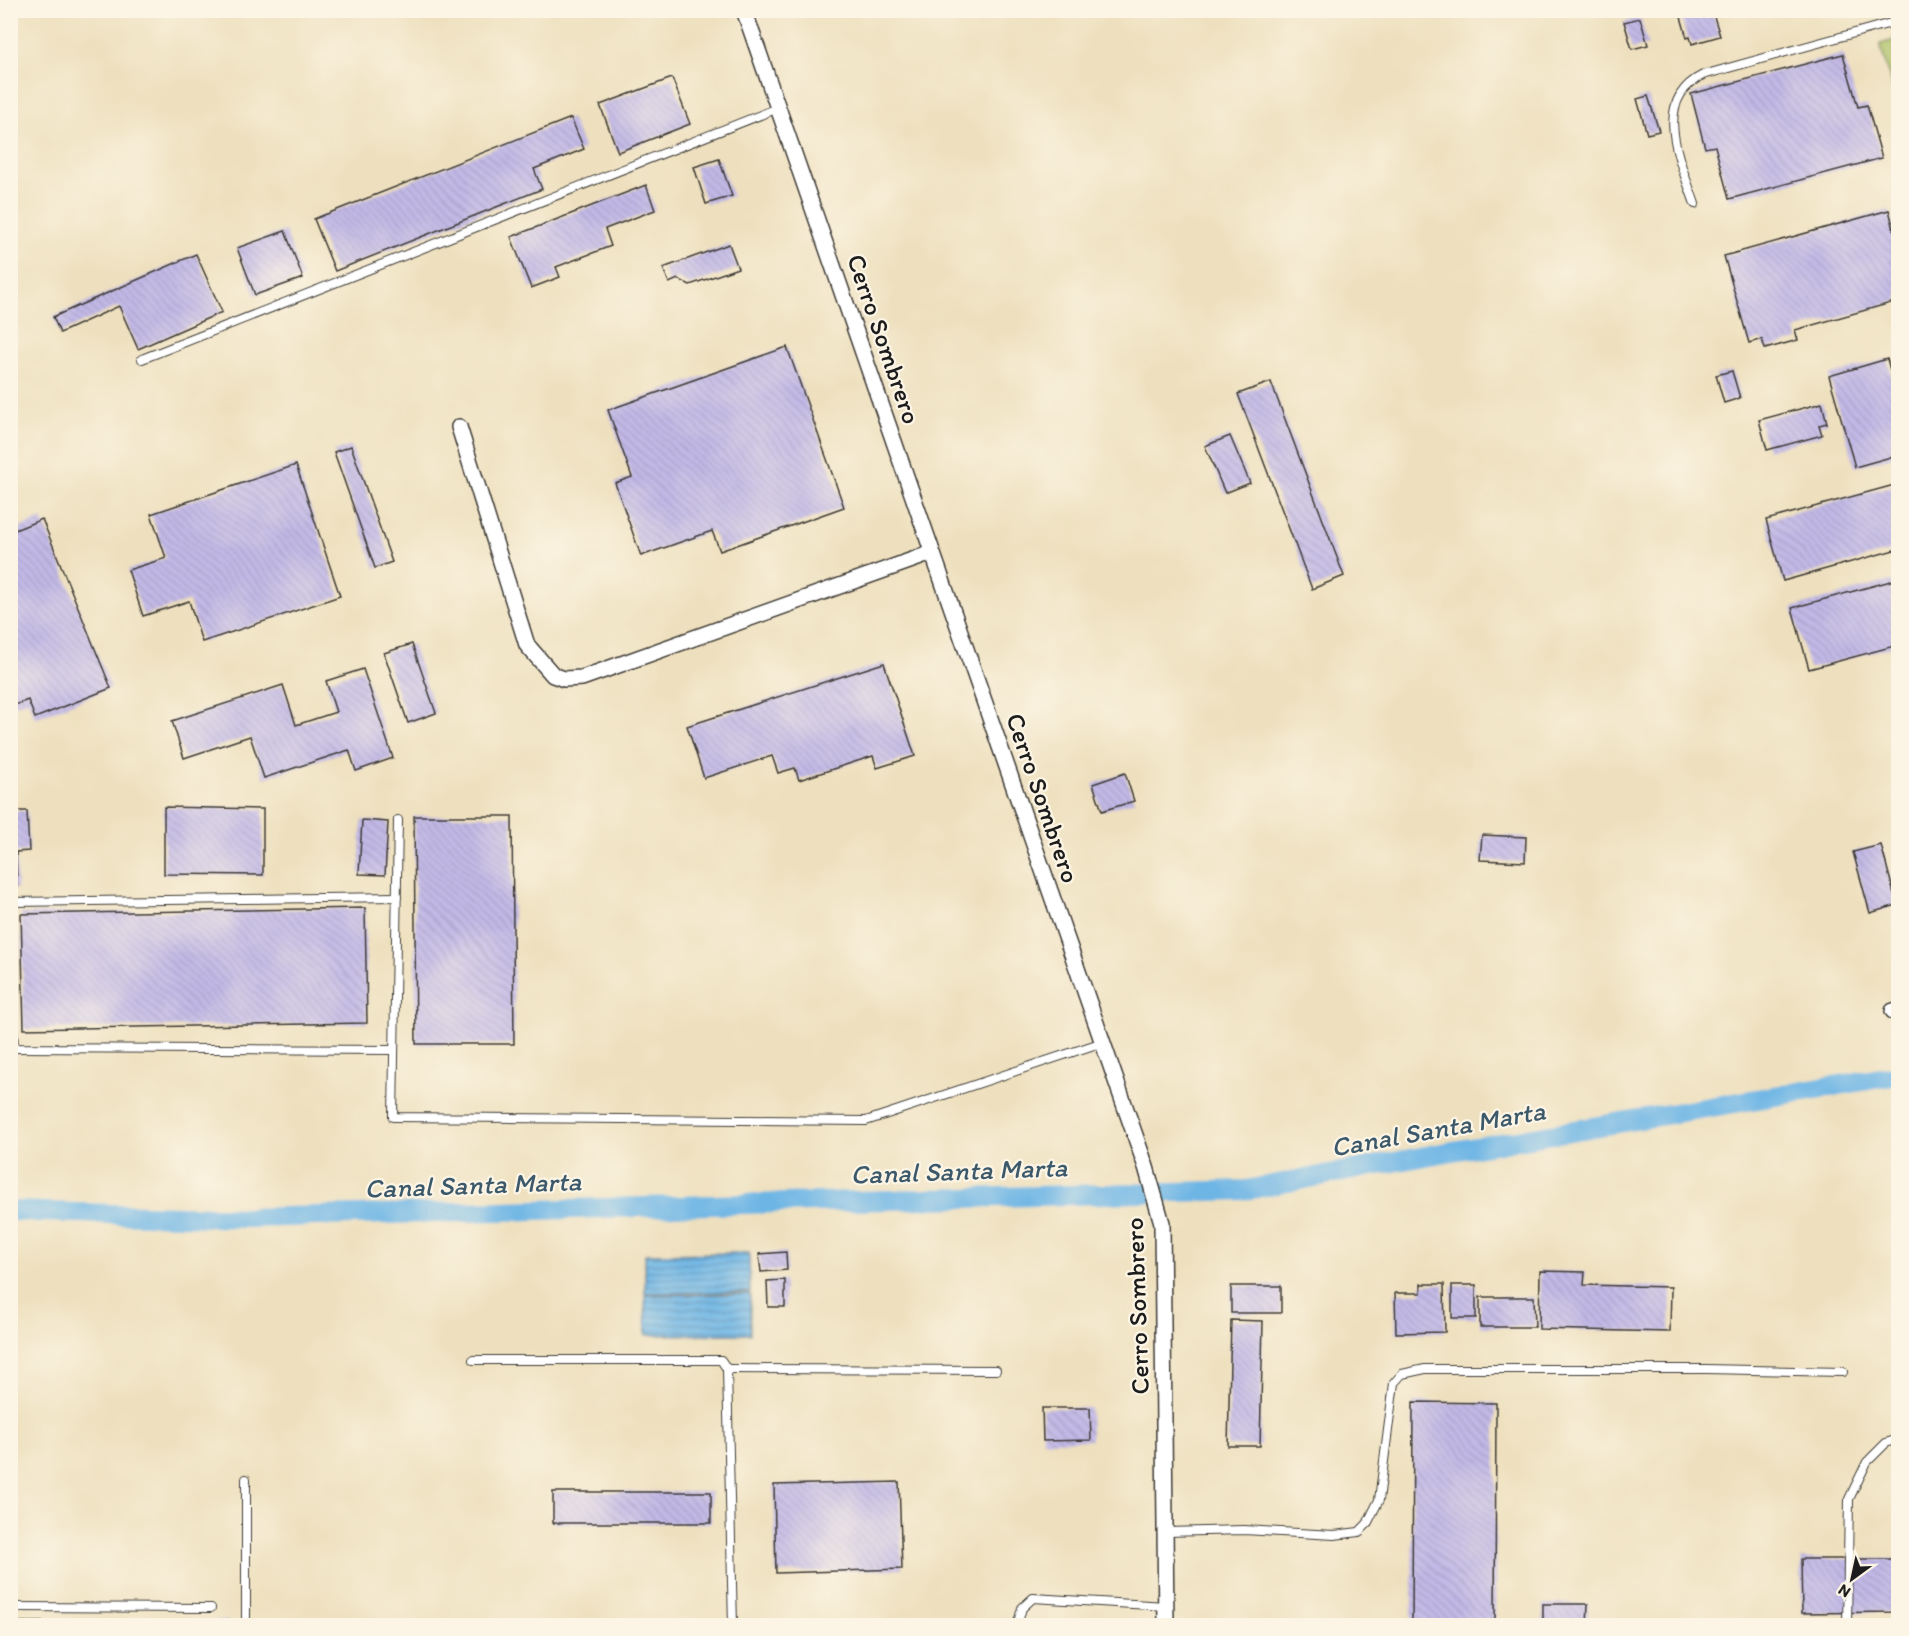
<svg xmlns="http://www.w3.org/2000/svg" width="1909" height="1636" font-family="Itim,sans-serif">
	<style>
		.grass { fill: url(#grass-tufts); stroke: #636d3f; stroke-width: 1.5 }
		.water { fill: url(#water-rules); stroke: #446880; stroke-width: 1.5 }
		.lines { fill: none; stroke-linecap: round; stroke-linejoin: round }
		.canal { stroke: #6db5e5; stroke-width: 20 }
		.building { fill: url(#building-back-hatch) }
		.lane-casing { stroke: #3c3934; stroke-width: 10 }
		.street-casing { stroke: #3c3934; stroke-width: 18 }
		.lane { stroke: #fff; stroke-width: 8 }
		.street { stroke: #fff; stroke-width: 15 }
		.labels { text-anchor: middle; stroke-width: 4.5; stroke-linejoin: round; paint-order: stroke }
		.street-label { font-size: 26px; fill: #1c1c1c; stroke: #fcf5e5 }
		.water-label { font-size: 27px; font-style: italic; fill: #3c596c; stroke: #fcf5e5 }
	</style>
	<defs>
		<pattern id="grass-tufts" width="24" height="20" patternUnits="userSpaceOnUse" patternTransform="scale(1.5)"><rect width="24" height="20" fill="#aabe62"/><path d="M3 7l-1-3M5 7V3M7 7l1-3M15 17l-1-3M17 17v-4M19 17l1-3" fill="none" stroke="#92a354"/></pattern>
		<pattern id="water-rules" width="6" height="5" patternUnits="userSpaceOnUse" patternTransform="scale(1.5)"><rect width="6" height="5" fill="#6db5e5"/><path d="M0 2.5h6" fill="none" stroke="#5992b9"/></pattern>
		<pattern id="building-back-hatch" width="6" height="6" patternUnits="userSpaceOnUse" patternTransform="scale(1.5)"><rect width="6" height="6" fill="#c2b9e7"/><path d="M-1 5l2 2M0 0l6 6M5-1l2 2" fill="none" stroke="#a69ec6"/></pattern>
	</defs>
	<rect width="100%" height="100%" fill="#fcf5e5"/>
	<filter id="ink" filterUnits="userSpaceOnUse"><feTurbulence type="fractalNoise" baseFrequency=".0167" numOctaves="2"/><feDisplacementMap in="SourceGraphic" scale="12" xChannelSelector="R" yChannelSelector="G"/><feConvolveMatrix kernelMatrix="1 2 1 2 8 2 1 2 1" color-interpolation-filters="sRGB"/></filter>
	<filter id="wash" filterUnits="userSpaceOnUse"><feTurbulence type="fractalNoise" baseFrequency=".008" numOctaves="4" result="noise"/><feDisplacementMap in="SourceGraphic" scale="24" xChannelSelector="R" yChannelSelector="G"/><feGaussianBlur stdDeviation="1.35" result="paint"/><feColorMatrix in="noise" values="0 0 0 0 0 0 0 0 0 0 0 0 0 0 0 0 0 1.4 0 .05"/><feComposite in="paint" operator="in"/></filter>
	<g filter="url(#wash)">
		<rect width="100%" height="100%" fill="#eee0be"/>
		<path class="grass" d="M1898,39V109L1880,44Z"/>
		<g class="water">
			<path d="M749,1253L750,1292L645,1293V1254Z"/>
			<path d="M750,1294V1334L646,1335L645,1295Z"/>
		</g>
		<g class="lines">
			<path class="canal" d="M10,1211L247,1218L1246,1190L1447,1152L1898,1075"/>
		</g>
		<g id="blocks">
			<g class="building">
				<path d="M1679,10H1712L1720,36L1692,44L1690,37L1687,38Z"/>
				<path d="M1640,18L1648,45L1632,49L1624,22Z"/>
				<path d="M1843,54L1858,107L1867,105L1882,158L1729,199L1715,146L1705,148L1691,94Z"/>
				<path d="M672,78L690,124L618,152L600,105Z"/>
				<path d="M1648,96L1659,131L1647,134L1637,99Z"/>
				<path d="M571,118L584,149L534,169L542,189L335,271L314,219Z"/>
				<path d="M719,159L732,196L706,204L694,167Z"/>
				<path d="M646,185L655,210L605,229L611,246L556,267L560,277L531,288L511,237Z"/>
				<path d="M1889,210L1898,245V301L1795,330L1798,340L1765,349L1762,339L1749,343L1724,256Z"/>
				<path d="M285,231L303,278L255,295L237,248Z"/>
				<path d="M729,244L738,268L690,285L678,279L669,283L663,268Z"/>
				<path d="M196,254L222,312L138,349L119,306L60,333L53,317Z"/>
				<path d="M787,347L844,507L720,551L712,531L641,556L615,483L632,477L608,410Z"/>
				<path d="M1887,359L1898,399V455L1855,467L1829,376Z"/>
				<path d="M1732,371L1740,398L1724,403L1716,375Z"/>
				<path d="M1271,382L1344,576L1312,589L1238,394Z"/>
				<path d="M1822,403L1827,423L1819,425L1822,435L1767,450L1759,420Z"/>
				<path d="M1230,436L1250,483L1225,493L1205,446Z"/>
				<path d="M351,446L392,562L375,568L334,452Z"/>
				<path d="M296,465L340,596L202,642L189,601L143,616L128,570L166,558L151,514Z"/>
				<path d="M1898,484V549L1783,581L1766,520Z"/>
				<path d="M42,519L111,688L35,718L28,700L10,707V532Z"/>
				<path d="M1898,579V645L1809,669L1792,608Z"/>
				<path d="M412,644L436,713L408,723L384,653Z"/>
				<path d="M884,663L915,756L877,768L873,756L799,780L795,768L778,773L772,756L704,778L687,726Z"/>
				<path d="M363,669L393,758L356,771L349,750L264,778L250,736L184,758L172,721L283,685L296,725L336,712L326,681Z"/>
				<path d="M1125,773L1134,801L1102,811L1093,784Z"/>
				<path d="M164,807L263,809V875L164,874Z"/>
				<path d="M10,811H27L29,851L16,852L17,889H10Z"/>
				<path d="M414,816H512L514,1044H416Z"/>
				<path d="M362,820L388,822L385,875L359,874Z"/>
				<path d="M1482,835L1526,837L1525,862L1480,860Z"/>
				<path d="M1881,845L1897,905L1870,913L1853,852Z"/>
				<path d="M365,908L367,1023L24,1029L21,914Z"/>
				<path d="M786,1252L787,1270L761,1272L759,1254Z"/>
				<path d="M1540,1271L1585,1272L1584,1285L1671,1287L1670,1332L1539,1329Z"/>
				<path d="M785,1280V1307H768L767,1281Z"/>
				<path d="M1421,1284H1444L1445,1332L1396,1333L1395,1293H1421Z"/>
				<rect x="1452" y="1285" width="24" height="33"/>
				<rect x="1231" y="1286" width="50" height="27"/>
				<path d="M1480,1297H1534L1535,1327H1480Z"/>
				<path d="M1231,1320L1263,1321L1260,1446H1228Z"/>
				<path d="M1413,1402L1496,1403L1495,1626H1412Z"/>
				<path d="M1042,1408H1090L1091,1440L1043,1441Z"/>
				<path d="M899,1482L902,1569L776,1573L774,1485Z"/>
				<rect x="553" y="1492" width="158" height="31"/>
				<path d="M1801,1559H1898V1612L1802,1613Z"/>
				<path d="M1543,1604H1588L1587,1626H1543Z"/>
				<path d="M228,1621V1626H10V1622Z"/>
			</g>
		</g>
	</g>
	<g filter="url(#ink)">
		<use href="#blocks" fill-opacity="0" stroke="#3c3934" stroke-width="1.5"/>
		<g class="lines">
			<g class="lane-casing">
				<g id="lane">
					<path d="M1695,204C1681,163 1650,101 1703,75L1898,21"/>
					<path d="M142,359L778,108"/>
					<path d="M398,820L393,1117L866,1121L1103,1042"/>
					<path d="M10,902L397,897"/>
					<path d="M10,962L14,1048L394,1050"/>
					<path d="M473,1360H721L727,1369L733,1626"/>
					<path d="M727,1369L996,1370"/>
					<path d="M246,1479V1626"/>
					<path d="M1166,1532L1244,1530L1334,1535L1359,1532L1367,1524L1379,1500L1394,1383L1402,1374L1425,1369H1706L1843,1372"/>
					<path d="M10,1607L211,1608"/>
					<path d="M1017,1626L1022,1608L1033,1598L1166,1606"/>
					<path d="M1847,1626L1849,1499L1867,1462L1886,1443L1898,1439"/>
				</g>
			</g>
			<g class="street-casing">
				<g id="street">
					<path d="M744,10L1146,1167L1162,1223L1166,1626"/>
					<path d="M459,427L527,645L553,675L564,679L582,678L932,553"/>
					<path d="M1893,1011L1898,1010"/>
				</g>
			</g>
			<use href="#lane" class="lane"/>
			<use href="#street" class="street"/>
		</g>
	</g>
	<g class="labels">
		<g class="street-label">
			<text transform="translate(884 339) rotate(71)" y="9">Cerro Sombrero</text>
			<text transform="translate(1043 798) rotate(71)" y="9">Cerro Sombrero</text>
			<text transform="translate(1137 1306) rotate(-92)" y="9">Cerro Sombrero</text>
		</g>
		<g class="water-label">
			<text transform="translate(1438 1129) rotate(-10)" y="9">Canal Santa Marta</text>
			<text transform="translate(959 1171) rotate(-2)" y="9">Canal Santa Marta</text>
			<text transform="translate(473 1185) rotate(-2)" y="9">Canal Santa Marta</text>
		</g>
	</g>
	<rect width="1909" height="1636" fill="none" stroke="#fcf5e5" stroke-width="36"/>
	<g transform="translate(1852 1579) rotate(213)" stroke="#fcf5e5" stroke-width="4.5" paint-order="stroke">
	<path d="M0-4.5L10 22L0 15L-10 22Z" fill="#1c1c1c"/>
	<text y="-9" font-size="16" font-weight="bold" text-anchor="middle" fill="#1c1c1c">N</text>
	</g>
</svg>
